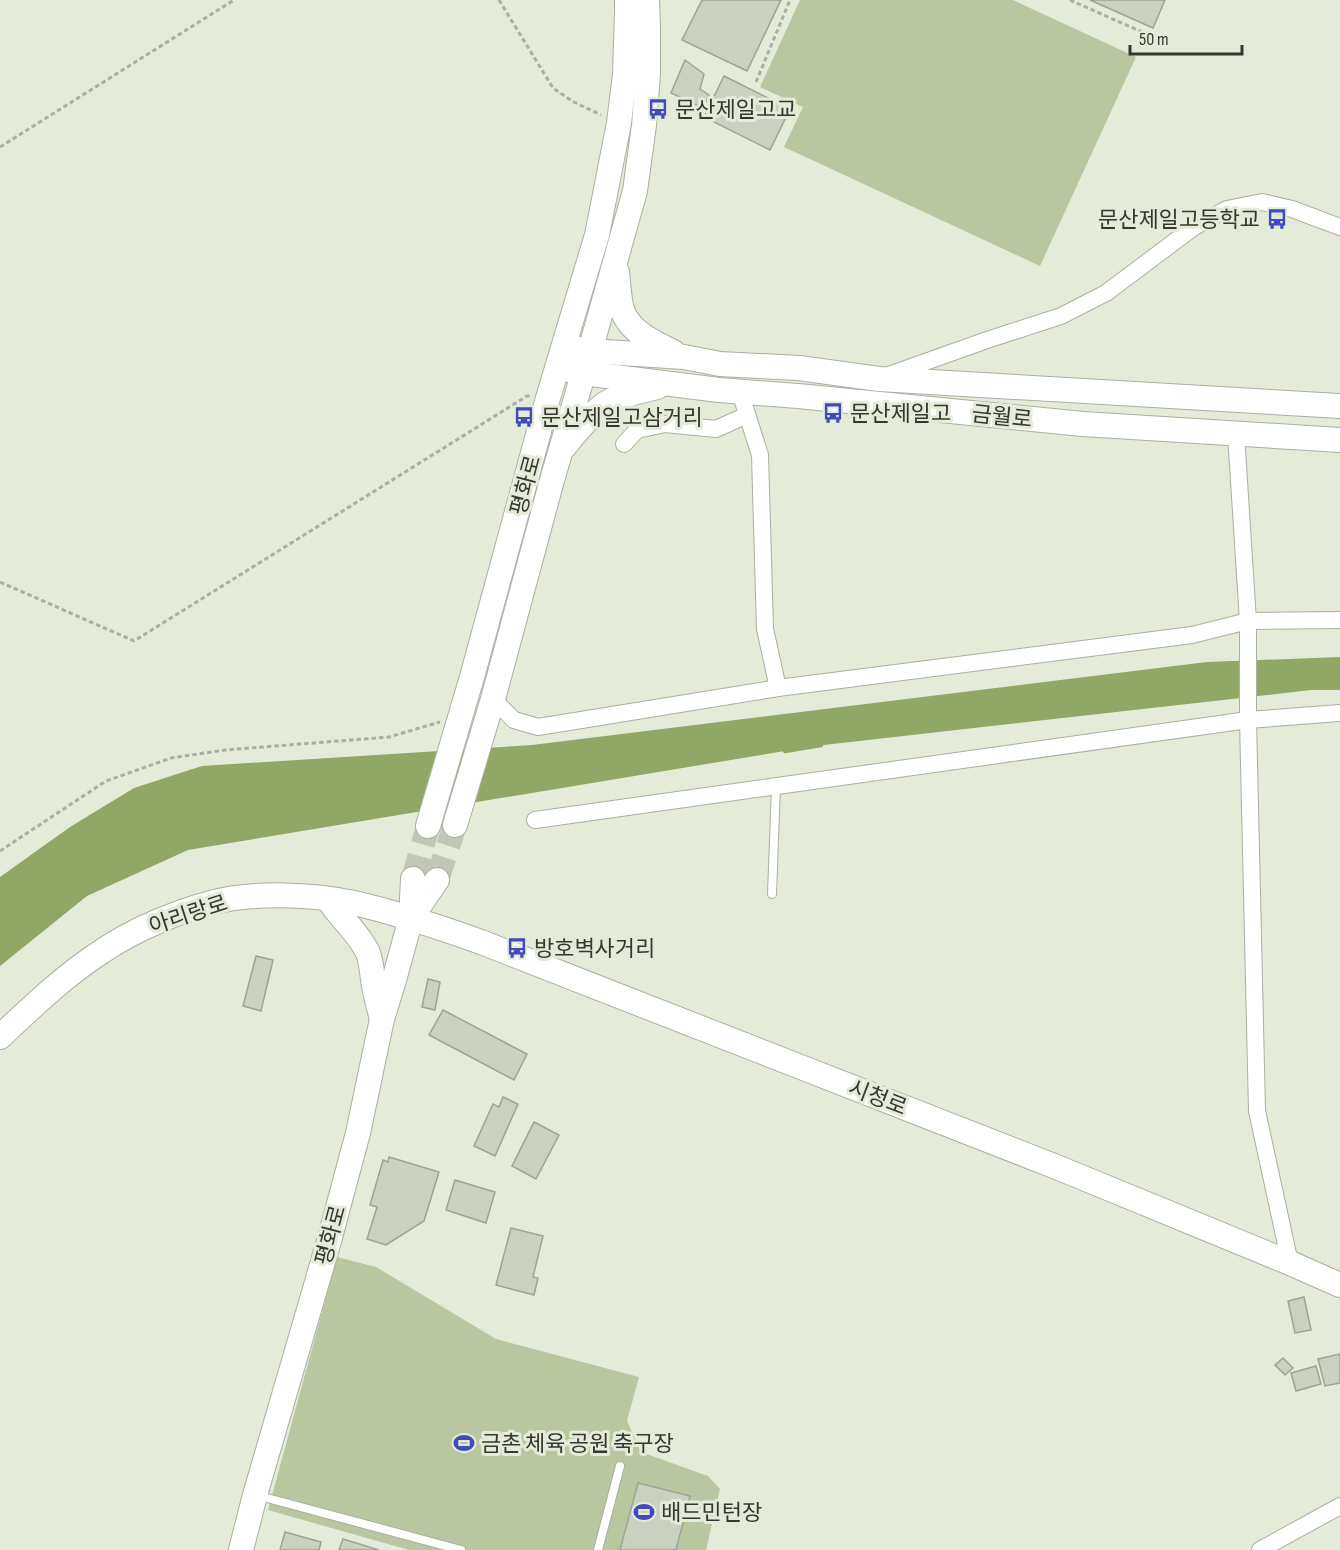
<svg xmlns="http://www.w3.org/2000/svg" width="1340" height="1550" font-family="'Sofia Sans Condensed','Noto Sans KR',sans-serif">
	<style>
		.green { fill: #b8c79f }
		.water { fill: #91a765 }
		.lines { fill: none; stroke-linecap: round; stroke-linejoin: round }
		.stream { stroke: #91a765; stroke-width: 4.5 }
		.building { fill: #cbd1c0; stroke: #9ea493; stroke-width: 1.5 }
		.secondary-tunnel { stroke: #c1c7b7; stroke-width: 24; stroke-dasharray: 24 12; stroke-linecap: butt }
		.lane-casing { stroke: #aab0a0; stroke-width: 10 }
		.street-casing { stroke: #aab0a0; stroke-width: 18 }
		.secondary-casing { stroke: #aab0a0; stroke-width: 26 }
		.path { stroke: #aaafa1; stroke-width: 3; stroke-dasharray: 4.5 3; stroke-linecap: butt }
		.lane { stroke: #fff; stroke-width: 8 }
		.street { stroke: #fff; stroke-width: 16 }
		.secondary { stroke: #fff; stroke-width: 24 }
		.labels { text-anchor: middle; stroke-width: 6; stroke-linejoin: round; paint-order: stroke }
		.poi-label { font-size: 22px; fill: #353730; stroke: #e4ebd9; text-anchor: start }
		.street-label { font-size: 22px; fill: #353730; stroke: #e4ebd9 }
	</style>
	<rect width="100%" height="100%" fill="#e4ebd9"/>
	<g class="green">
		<path d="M800,0H1013L1136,57L1040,266L784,147L803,107L760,87Z"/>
		<path d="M337,1257L376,1267L496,1339L639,1377L627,1421L641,1452L708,1476L720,1489L706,1550H409L268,1510Z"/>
	</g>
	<path class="water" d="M1340,657V690H1311L815,746L188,850L87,896L0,966V877L70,827L134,788L202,766L532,745L1207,662Z"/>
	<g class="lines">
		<path class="stream" d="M785,751L821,745"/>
	</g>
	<g class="building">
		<path d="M702,0H781L747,71L682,40Z"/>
		<path d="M1090,0H1165L1153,28Z"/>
		<path d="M685,60L704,74L700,89L709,95L703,108L671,93Z"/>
		<path d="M724,76L790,109L770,150L704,117Z"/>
		<path d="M256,956L273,960L261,1011L243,1006Z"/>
		<path d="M428,979L440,982L435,1010L422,1007Z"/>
		<path d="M443,1010L527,1054L514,1080L429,1035Z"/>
		<path d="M503,1097L518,1104L495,1156L474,1146L493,1104L499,1107Z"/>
		<path d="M534,1122L559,1135L536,1179L512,1166Z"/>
		<path d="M389,1157L439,1172L424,1221L386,1245L367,1239L377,1207L370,1205L383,1160L388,1162Z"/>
		<path d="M455,1180L495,1192L486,1223L446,1210Z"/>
		<path d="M511,1228L543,1236L533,1277L538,1278L534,1295L496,1285Z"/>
		<path d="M1304,1297L1311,1330L1295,1333L1288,1301Z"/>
		<path d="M1340,1354V1383L1325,1386L1318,1359Z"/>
		<path d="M1283,1358L1293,1368L1285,1375L1275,1365Z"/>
		<path d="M1316,1366L1321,1384L1296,1391L1291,1373Z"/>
		<path d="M638,1483L690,1496L676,1550H620Z"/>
		<path d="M285,1532L321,1542L319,1550H280Z"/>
		<path d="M343,1539L379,1550H339Z"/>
	</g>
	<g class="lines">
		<g class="secondary-tunnel">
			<path d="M413,879L428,826"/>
			<path d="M437,880L455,825"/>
		</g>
		<g class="lane-casing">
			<g id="lane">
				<path d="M772,894L776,786"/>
				<path d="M256,1495L461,1550"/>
				<path d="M598,1550L620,1466"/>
			</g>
		</g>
		<g class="street-casing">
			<g id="street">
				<path d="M886,376L987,340L1061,316L1106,293L1194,227L1227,209L1262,202L1292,209L1340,227"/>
				<path d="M740,392L760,455L765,629L778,688"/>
				<path d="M1236,434L1248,621V720L1257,1111L1290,1263"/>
				<path d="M624,444L637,430L665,424L716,429L747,415"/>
				<path d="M493,699L514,720L538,727L778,688L1192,635L1248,621L1340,620"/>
				<path d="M535,820L1248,720L1340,713"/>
				<path d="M1260,1550L1340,1506"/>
			</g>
		</g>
		<g class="secondary-casing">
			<g id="secondary">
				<path d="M617,272C618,283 619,295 621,306C627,331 653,342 673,352"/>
				<path d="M575,348L590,351L684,357L720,364L799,368L879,379L1340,406"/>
				<path d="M569,370L583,373L719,390L798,396L1083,424L1340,440"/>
				<path d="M565,446C574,434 597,407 610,401C625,394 641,391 657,387"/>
				<path d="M455,825L493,699L552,480L590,351L635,191L644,125L648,74V26L647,0"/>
				<path d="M428,826L472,677L548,398L597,235L619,123L625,74L627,11V0"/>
				<path d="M328,899C340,918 359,933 368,953C372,964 372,975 374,986C376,997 379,1008 382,1019"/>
				<path d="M411,918L437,880"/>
				<path d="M0,1037C32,1007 64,976 101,952C133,930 176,912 214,902C254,892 313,894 354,903C398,913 439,927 481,942L1059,1168L1290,1263L1340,1285"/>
				<path d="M241,1550L255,1495L329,1241L358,1133L382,1019L394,980L411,918L413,879"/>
			</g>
		</g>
		<g class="path">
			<path d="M499,0L553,88L572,101L601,115"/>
			<path d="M1070,0L1142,32"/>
			<path d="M756,82L790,0"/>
			<path d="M0,147L234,0"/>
			<path d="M0,582L134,641L527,396H530"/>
			<path d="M0,851L106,781L171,758L225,750L389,737L440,722"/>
		</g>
		<use href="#lane" class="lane"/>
		<use href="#street" class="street"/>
		<use href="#secondary" class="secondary"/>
	</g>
	<defs>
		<g id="bus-bare" transform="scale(1.62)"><path d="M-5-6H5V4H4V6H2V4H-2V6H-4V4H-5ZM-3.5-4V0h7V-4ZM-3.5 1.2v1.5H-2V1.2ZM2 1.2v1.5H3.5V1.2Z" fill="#414abe" stroke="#e4ebd9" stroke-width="2.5" paint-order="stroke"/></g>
		<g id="stadium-bare" transform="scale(1.62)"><path d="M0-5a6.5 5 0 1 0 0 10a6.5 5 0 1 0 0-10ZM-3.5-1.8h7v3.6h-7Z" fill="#414abe" stroke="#e4ebd9" stroke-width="2.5" paint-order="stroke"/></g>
	</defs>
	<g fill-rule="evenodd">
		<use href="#bus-bare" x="658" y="109"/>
		<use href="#bus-bare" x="1277" y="219"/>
		<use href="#bus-bare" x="833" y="413"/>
		<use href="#bus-bare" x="524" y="417"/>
		<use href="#bus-bare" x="517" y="948"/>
		<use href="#stadium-bare" x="464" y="1443"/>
		<use href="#stadium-bare" x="644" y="1512"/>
	</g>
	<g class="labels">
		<g class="poi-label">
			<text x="675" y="117">문산제일고교</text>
			<text x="1260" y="227" text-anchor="end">문산제일고등학교</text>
			<text x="850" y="421">문산제일고</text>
			<text x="541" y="425">문산제일고삼거리</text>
			<text x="534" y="956">방호벽사거리</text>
			<text x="481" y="1451">금촌 체육 공원 축구장</text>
			<text x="661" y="1520">배드민턴장</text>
		</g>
		<g class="street-label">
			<text transform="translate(1002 416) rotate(6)" y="8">금월로</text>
			<text transform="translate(525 485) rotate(-75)" y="8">평화로</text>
			<text transform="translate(188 914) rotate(-18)" y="8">아리랑로</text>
			<text transform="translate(878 1097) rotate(21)" y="8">시청로</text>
			<text transform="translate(330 1235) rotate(-75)" y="8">평화로</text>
		</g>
	</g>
	<path d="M1130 45v9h112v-9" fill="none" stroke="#353730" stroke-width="3"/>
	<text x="1139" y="45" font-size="18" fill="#353730" stroke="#e4ebd9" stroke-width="4.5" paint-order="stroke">50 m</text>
</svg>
